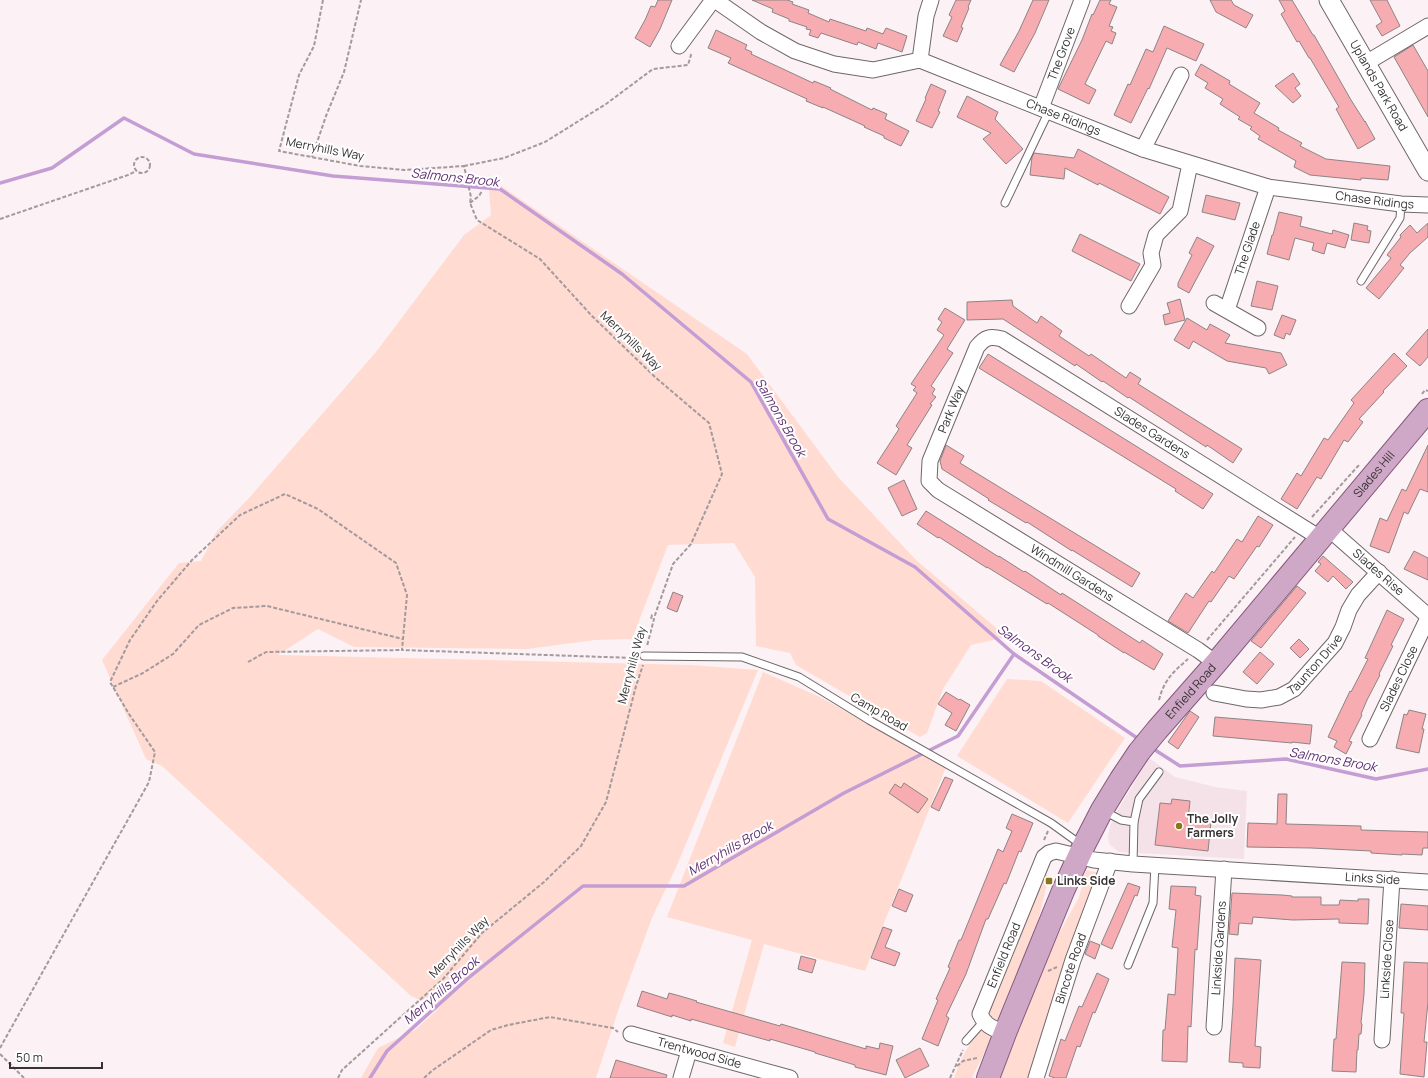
<svg xmlns="http://www.w3.org/2000/svg" width="1428" height="1078" font-family="Manrope,sans-serif">
	<style>
		.built { fill: #f4e2e8 }
		.green { fill: #ffdbd2 }
		.lines { fill: none; stroke-linecap: round; stroke-linejoin: round }
		.stream { stroke: #c39dd4; stroke-width: 3.5 }
		.building { fill: #f6acb0; stroke: #8e8485 }
		.service-casing { stroke: #6f6769; stroke-width: 9 }
		.minor-casing { stroke: #6f6769; stroke-width: 17 }
		.tertiary-casing { stroke: #6f6769; stroke-width: 21 }
		.primary-casing { stroke: #85597c; stroke-width: 24 }
		.path { stroke: #a29a9d; stroke-width: 2; stroke-dasharray: 4 2; stroke-linecap: butt }
		.service { stroke: #fff; stroke-width: 7 }
		.minor { stroke: #fff; stroke-width: 15 }
		.tertiary { stroke: #fff; stroke-width: 19 }
		.primary { stroke: #d0a8c7; stroke-width: 22 }
		.poi-dot { fill: #8a7519; stroke: #fff; stroke-width: 1.5 }
		.labels { text-anchor: middle; stroke-width: 4; stroke-linejoin: round; paint-order: stroke }
		.street-label { font-size: 12px; fill: #363234; stroke: #fff }
		.poi-label { font-size: 12px; font-weight: bold; fill: #363234; stroke: #fff; text-anchor: start }
		.water-label { font-size: 13px; font-style: italic; fill: #603174; stroke: #fff }
	</style>
	<rect width="100%" height="100%" fill="#fcf2f5"/>
	<path class="built" d="M1149,758L1175,777L1215,787L1247,791L1244,859L1119,852L1109,844L1108,837L1110,826L1118,810Z"/>
	<g class="green">
		<path d="M488,177L747,354L838,477L916,560L1007,637L971,645L943,689L927,733L920,737L796,665L790,653L756,646L755,577L734,543L668,545L632,639L595,640L527,649L354,647L318,629L278,655L691,665L758,670L678,863L652,918L620,1005L596,1078H361L378,1048L415,1030L437,1010L429,1004L411,996L162,766L146,759L102,660L179,563L201,561L217,531L249,498L376,352L464,235L491,215Z"/>
		<path d="M763,672L820,697L946,767L865,971L764,944L735,1047L723,1043L752,940L667,917Z"/>
		<path d="M1007,679L1041,681L1125,738L1068,823L957,756Z"/>
		<path d="M1086,870L1100,873L1054,1009L1050,1008L1028,1078H998L1049,952L1079,897Z"/>
		<path d="M1041,873L1049,876L1036,929L995,1025L987,1012Z"/>
		<path d="M984,1028L994,1032L972,1078H954C960,1060 969,1041 984,1028Z"/>
	</g>
	<g class="lines">
		<g class="stream">
			<path d="M0,183L52,168L124,118L194,154L333,176L500,189L622,274L751,382L828,519L915,567L1014,654L1140,740"/>
			<path d="M1152,748L1180,766L1286,759L1376,779L1428,769"/>
			<path d="M370,1078L387,1051L467,979L583,886H684L844,793L958,736L1014,654"/>
		</g>
	</g>
	<g class="building">
		<path d="M658,0H672L660,29L650,47L635,38L645,20L651,6L655,7Z"/>
		<path d="M752,0H787L793,2L792,4L809,10L808,13L829,22L830,19L866,31L867,28L883,34L886,28L907,36L902,52L878,43L876,49L858,42L857,45L821,33L818,38L809,35L811,30L806,29L807,27L789,21V19L772,12L773,9Z"/>
		<path d="M956,0H971L968,7L969,8L961,27L963,28L957,42L943,36L952,17L949,15Z"/>
		<path d="M1033,0H1049L1035,33L1014,72L1000,65L1019,31Z"/>
		<path d="M1100,0H1111L1109,4L1117,7L1109,26L1113,27L1111,31L1116,33L1112,44L1106,41L1085,84L1096,90L1089,104L1058,89L1082,40L1092,14L1093,15Z"/>
		<path d="M1210,0H1231L1234,5L1253,15L1246,28L1216,12Z"/>
		<path d="M1279,0H1292L1313,35H1314L1351,100L1365,122V121L1375,139L1358,149L1336,109L1339,107L1310,58H1309L1299,41L1297,42L1281,14L1285,11Z"/>
		<path d="M1370,0H1387L1400,26L1382,36L1376,26L1382,22Z"/>
		<path d="M1164,26L1204,44L1196,61L1167,48L1149,89L1148,88L1131,123L1114,115L1128,84L1130,85L1146,49L1153,52Z"/>
		<path d="M716,30L747,45L745,49L752,52L751,54L813,83L814,81L831,88L830,89L872,110L873,108L887,114L885,119L909,131L901,146L884,138V136L864,127L865,126L823,107V108L806,101L807,99L728,63L731,58L708,48Z"/>
		<path d="M1413,45L1428,71V117L1394,57Z"/>
		<path d="M1201,64L1230,81L1229,84L1260,103L1254,113L1279,128L1278,130L1302,143L1300,146L1326,159L1390,166L1388,180L1361,178V180L1310,175L1294,167L1296,161L1258,139L1260,136L1250,129L1252,127L1238,119L1240,117L1220,104L1223,99L1205,88L1208,83L1195,75Z"/>
		<path d="M1293,73L1300,84L1295,88L1301,96L1293,103L1275,86Z"/>
		<path d="M931,84L946,91L938,111L940,112L932,128L916,121L926,99L925,98Z"/>
		<path d="M967,96L998,112L995,119L1023,149L1006,164L983,139L991,133L957,117Z"/>
		<path d="M1078,149L1169,197L1160,214L1099,183L1098,185L1065,168L1064,179L1030,175L1032,157L1034,153L1074,158Z"/>
		<path d="M1206,195L1240,203L1235,220L1202,212Z"/>
		<path d="M1279,212L1302,217L1300,226L1332,234L1333,230L1349,235L1345,248L1327,243L1324,254L1312,250L1314,243L1295,238L1289,260L1267,254L1272,235H1273Z"/>
		<path d="M1354,223L1368,226L1367,230L1371,231L1369,243L1351,240Z"/>
		<path d="M1428,223V237L1410,253L1400,265L1404,268L1379,299L1366,288L1391,258L1387,255L1401,237L1400,235L1410,225L1417,233Z"/>
		<path d="M1080,234L1140,264L1131,281L1072,251Z"/>
		<path d="M1197,237L1214,246L1189,293L1178,287V283L1192,255L1189,253Z"/>
		<path d="M1257,281L1278,286L1272,310L1251,306Z"/>
		<path d="M1180,299L1185,320L1165,325L1163,315L1170,313L1167,303Z"/>
		<path d="M1012,300L1013,306L1037,323L1041,316L1062,331L1059,336L1089,356L1091,354L1126,378L1130,372L1141,379L1138,384L1242,449L1233,463L1207,445L1206,447L1129,397L1128,398L1103,381L1102,382L1076,364L1075,366L1003,319L967,320V302Z"/>
		<path d="M945,308L965,320L947,349L953,353L931,386L935,389L932,394L936,397L930,404L932,405L907,445L912,448L896,475L877,463L899,429L896,426L917,393L913,390L916,387L911,384L944,335L937,330L942,322L938,319Z"/>
		<path d="M1282,315L1296,320L1290,335L1286,333L1284,339L1274,335Z"/>
		<path d="M1187,318L1207,330L1210,324L1230,335L1225,343L1281,353L1287,365L1269,374L1266,368L1227,361L1193,341L1189,349L1174,340Z"/>
		<path d="M1428,329V357L1420,366L1406,354Z"/>
		<path d="M1394,353L1407,366L1383,391L1384,392L1359,419L1363,422L1348,442L1344,440L1321,479L1317,477L1297,509L1281,499L1297,473L1301,476L1324,438L1328,440L1354,403L1351,400Z"/>
		<path d="M988,354L1213,494L1203,509L1175,491L1176,489L979,368Z"/>
		<path d="M946,445L964,456L960,463L1140,573L1132,587L1072,550V551L1027,522L1026,523L988,500L989,499L942,469L940,461Z"/>
		<path d="M1428,445V492L1420,489L1408,514L1404,512L1389,553L1370,546L1380,518L1387,521L1402,489L1406,491Z"/>
		<path d="M904,480L917,509L902,516L888,488Z"/>
		<path d="M926,511L999,557V556L1024,572L1025,571L1061,595L1062,593L1140,643L1142,640L1163,654L1154,670L1124,652V653L1098,636V635L1048,603L1047,604L987,567V568L939,537L938,538L917,524Z"/>
		<path d="M1258,516L1273,525L1259,547L1257,546L1234,579L1229,576L1211,602L1209,601L1188,633L1168,621L1186,593L1193,598L1212,571L1214,573L1237,539L1242,542Z"/>
		<path d="M1414,551L1428,558V580L1404,569Z"/>
		<path d="M1323,556L1353,582L1346,589L1333,576L1328,582L1315,571L1321,564L1318,562Z"/>
		<path d="M1297,586L1306,593L1261,648L1251,641Z"/>
		<path d="M673,592L683,596L677,612L667,608Z"/>
		<path d="M1387,610L1404,619L1391,645L1393,646L1379,674L1380,675L1367,700L1361,714L1362,715L1349,741L1352,742L1346,754L1334,747L1337,741L1328,737L1350,691L1351,692L1368,659L1365,658Z"/>
		<path d="M1299,639L1309,649L1300,658L1290,648Z"/>
		<path d="M1260,652L1274,664L1257,684L1243,672Z"/>
		<path d="M946,692L959,700L960,699L970,705L956,731L945,725L952,713L938,704Z"/>
		<path d="M1409,710L1426,714L1422,729H1424L1419,753L1396,748L1404,714L1407,715Z"/>
		<path d="M1190,711L1199,717L1178,749L1168,742Z"/>
		<path d="M1215,717L1312,725L1310,744L1292,742V743L1213,736Z"/>
		<path d="M945,777L953,780L939,811L931,807Z"/>
		<path d="M904,783L928,799L918,813L889,793L895,784L901,788Z"/>
		<path d="M1278,794H1287L1286,824L1361,826V830L1428,832V848H1423L1422,855L1402,854V855L1371,853V851L1311,848L1247,847L1248,823L1277,824Z"/>
		<path d="M1172,799L1190,801L1188,820L1211,822L1208,851L1155,845L1160,803L1171,804Z"/>
		<path d="M1012,814L1033,823L1021,852L1019,851L1006,884L1004,883L988,919H986L966,974L946,1016L949,1018L938,1046L922,1039L938,1000L936,999L950,968L948,967L959,940H961L998,849L1003,852L1012,831L1006,828Z"/>
		<path d="M1128,883L1140,887L1137,896L1135,895L1112,949L1101,944Z"/>
		<path d="M1171,886L1196,887L1195,895L1201,896L1197,950L1195,949L1191,1027L1188,1026L1187,1062L1162,1061L1163,1030H1165L1168,994L1175,995L1178,948L1172,947L1176,910L1169,909Z"/>
		<path d="M899,889L913,895L906,912L892,906Z"/>
		<path d="M1232,893L1282,895L1292,896V897H1321V905H1339L1340,900L1358,901V899H1369L1368,924L1339,923V919L1293,920L1253,917L1252,924L1239,923L1238,935L1229,934Z"/>
		<path d="M1401,904L1428,906V930L1399,928Z"/>
		<path d="M883,927L892,930L885,947L900,953L895,966L871,958Z"/>
		<path d="M1090,941L1100,945L1095,959L1085,954Z"/>
		<path d="M801,956L816,960L812,973L798,969Z"/>
		<path d="M1235,958L1261,960L1255,1046L1261,1047L1260,1068L1243,1067V1063L1229,1062L1233,1005Z"/>
		<path d="M1342,962L1365,963L1364,994L1361,1023L1362,1024L1361,1034H1359L1358,1050H1357L1356,1072L1332,1071L1334,1039H1336Z"/>
		<path d="M1404,962L1428,963V1002L1424,1042H1427L1424,1077L1400,1074L1404,1013H1401Z"/>
		<path d="M1097,973L1109,979L1095,1013L1093,1012L1080,1047L1077,1046L1066,1078H1055L1049,1076L1061,1039L1065,1041L1079,1006L1082,1007Z"/>
		<path d="M642,991L667,999L669,993L680,996L697,1001L696,1002L780,1026L781,1024L866,1049V1046L879,1049L880,1043L893,1046L886,1075L855,1067V1065L815,1053V1052L770,1039V1041L691,1019V1021L672,1015V1017L637,1006Z"/>
		<path d="M920,1048L929,1066L905,1078L896,1060Z"/>
		<path d="M616,1060L667,1075L666,1078H610Z"/>
	</g>
	<g class="lines">
		<g class="service-casing">
			<g id="service">
				<path d="M1005,203L1049,111"/>
				<path d="M1361,281L1400,218L1401,204"/>
				<path d="M644,656L742,657L799,677L869,720L1051,823L1076,841L1083,844"/>
				<path d="M1104,811L1121,820L1134,822"/>
				<path d="M1133,864L1134,822L1139,799L1159,772"/>
				<path d="M1128,965L1153,903L1155,865"/>
				<path d="M966,1041L983,1022"/>
			</g>
		</g>
		<g class="minor-casing">
			<g id="minor">
				<path id="s1" d="M715,0L761,32L795,51L834,64L873,70L920,60L1143,149L1268,187L1401,204L1428,205"/>
				<path d="M679,46L713,0"/>
				<path d="M920,60L926,16L931,0"/>
				<path d="M1366,63L1428,26"/>
				<path id="s2" d="M1041,108L1082,0"/>
				<path d="M1143,149L1181,75"/>
				<path d="M1214,303L1258,328"/>
				<path d="M1129,306L1153,265L1151,253L1156,235L1180,211L1190,164"/>
				<path id="s3" d="M1227,310L1268,187"/>
				<path id="s4" d="M1328,528L1428,616"/>
				<path id="s5" d="M1216,663L1198,650L938,490L929,481L930,461L977,347C985,337 990,336 1002,339L1320,538"/>
				<path id="s6" d="M1214,693L1246,699L1261,700L1279,697L1294,689L1335,643L1343,627L1349,610L1358,595L1379,572"/>
				<path id="s7" d="M1370,739L1428,618"/>
				<path id="s8" d="M1214,1027L1224,869"/>
				<path id="s9" d="M1005,1033C993,1028 986,1027 980,1014L1044,857L1049,853L1056,851L1094,860L1133,864L1428,882"/>
				<path id="s10" d="M631,1034L790,1078"/>
				<path id="s11" d="M1382,1040L1392,879"/>
				<path d="M681,1078L689,1051"/>
				<path id="s12" d="M1036,1078L1073,960L1110,861"/>
			</g>
		</g>
		<g class="tertiary-casing">
			<g id="tertiary">
				<path id="s13" d="M1329,0L1428,171"/>
			</g>
		</g>
		<g class="primary-casing">
			<g id="primary">
				<path id="s14" d="M988,1078L1005,1033L1063,891L1084,845L1102,810L1121,779L1139,752L1157,730L1216,663L1428,410"/>
			</g>
		</g>
		<g class="path">
			<path d="M323,0L314,46L299,75L279,151L360,166L405,170L464,166L471,197L470,203L477,220L540,259L592,316L655,377L709,423L722,474L691,544L673,564L655,615H652L651,619H654L647,646"/>
			<circle cx="142" cy="165" r="8"/>
			<path d="M312,157L326,116L344,72L361,0"/>
			<path d="M464,166L504,158L545,142L606,104L653,69L688,65L691,55L689,53"/>
			<path d="M470,203L479,196L482,191"/>
			<path d="M0,219L128,175L136,171"/>
			<path d="M1422,394L1425,390L1428,391"/>
			<path d="M1312,517L1359,465"/>
			<path d="M1207,640L1295,537"/>
			<path d="M248,662L266,652L402,650"/>
			<path d="M113,687L143,673L173,654L199,625L233,608L267,606L403,639"/>
			<path d="M1159,700C1164,680 1173,672 1188,659"/>
			<path d="M1044,840L1048,831"/>
			<path d="M1048,971L1057,967"/>
			<path d="M0,1048L149,782L155,752L129,714L110,682L130,640L157,601L192,560L240,515L285,494L318,509L396,563L407,595L402,650L634,658"/>
			<path d="M0,1054L24,1078"/>
			<path d="M957,1066L963,1061L977,1058"/>
			<path d="M338,1078L342,1070L443,979L482,933L544,882L581,846L606,802L636,686L643,665"/>
			<path d="M424,1078L433,1070L491,1030L508,1025L550,1017L613,1028L618,1032"/>
			<path d="M950,1078L963,1050"/>
		</g>
		<use href="#service" class="service"/>
		<use href="#minor" class="minor"/>
		<use href="#tertiary" class="tertiary"/>
		<use href="#primary" class="primary"/>
	</g>
	<g class="poi-dot">
		<circle cx="1179" cy="826" r="4"/>
		<rect x="1045" y="877" width="8" height="8" rx="2"/>
	</g>
	<g class="labels">
		<g class="street-label">
			<text dy="4" stroke="none"><textPath href="#s2" startOffset="58">The Grove</textPath></text>
			<text dy="4" stroke="none"><textPath href="#s13" startOffset="99">Uplands Park Road</textPath></text>
			<text dy="4" stroke="none"><textPath href="#s1" startOffset="378">Chase Ridings</textPath></text>
			<text transform="translate(325 149) rotate(11)" y="4">Merryhills Way</text>
			<text dy="4" stroke="none"><textPath href="#s1" startOffset="702">Chase Ridings</textPath></text>
			<text dy="4" stroke="none"><textPath href="#s3" startOffset="65">The Glade</textPath></text>
			<text transform="translate(631 341) rotate(44)" y="4">Merryhills Way</text>
			<text dy="4" stroke="none"><textPath href="#s5" startOffset="416">Park Way</textPath></text>
			<text dy="4" stroke="none"><textPath href="#s5" startOffset="689">Slades Gardens</textPath></text>
			<text dy="4" stroke="none"><textPath href="#s14" startOffset="724">Slades Hill</textPath></text>
			<text dy="4" stroke="none"><textPath href="#s4" startOffset="67">Slades Rise</textPath></text>
			<text transform="translate(1072 573) rotate(32)" y="4">Windmill Gardens</text>
			<text dy="4" stroke="none"><textPath href="#s6" startOffset="115">Taunton Drive</textPath></text>
			<text transform="translate(632 665) rotate(-75)" y="4">Merryhills Way</text>
			<text dy="4" stroke="none"><textPath href="#s7" startOffset="67">Slades Close</textPath></text>
			<text dy="4" stroke="none"><textPath href="#s14" startOffset="440">Enfield Road</textPath></text>
			<text transform="translate(879 712) rotate(30)" y="4">Camp Road</text>
			<text dy="4" stroke="none"><textPath href="#s9" startOffset="534">Links Side</textPath></text>
			<text transform="translate(459 947) rotate(-46)" y="4">Merryhills Way</text>
			<text dy="4" stroke="none"><textPath href="#s8" startOffset="79">Linkside Gardens</textPath></text>
			<text dy="4" stroke="none"><textPath href="#s9" startOffset="96">Enfield Road</textPath></text>
			<text dy="4" stroke="none"><textPath href="#s11" startOffset="81">Linkside Close</textPath></text>
			<text dy="4" stroke="none"><textPath href="#s12" startOffset="115">Bincote Road</textPath></text>
			<text dy="4" stroke="none"><textPath href="#s10" startOffset="71">Trentwood Side</textPath></text>
		</g>
		<g class="poi-label">
			<text x="1187" y="823">The Jolly<tspan x="1187" dy="14">Farmers</tspan></text>
			<text x="1057" y="885">Links Side</text>
		</g>
		<g class="water-label">
			<text transform="translate(455 177) rotate(6)" y="5">Salmons Brook</text>
			<text transform="translate(781 417) rotate(60)" y="5">Salmons Brook</text>
			<text transform="translate(1035 653) rotate(36)" y="5">Salmons Brook</text>
			<text transform="translate(1333 759) rotate(10)" y="5">Salmons Brook</text>
			<text transform="translate(730 848) rotate(-30)" y="5">Merryhills Brook</text>
			<text transform="translate(441 990) rotate(-41)" y="5">Merryhills Brook</text>
		</g>
	</g>
	<path d="M10 1062v6h92v-6" fill="none" stroke="#363234" stroke-width="2"/>
	<text x="16" y="1062" font-size="12" fill="#363234" stroke="#ffffff" stroke-width="3" paint-order="stroke">50 m</text>
</svg>
